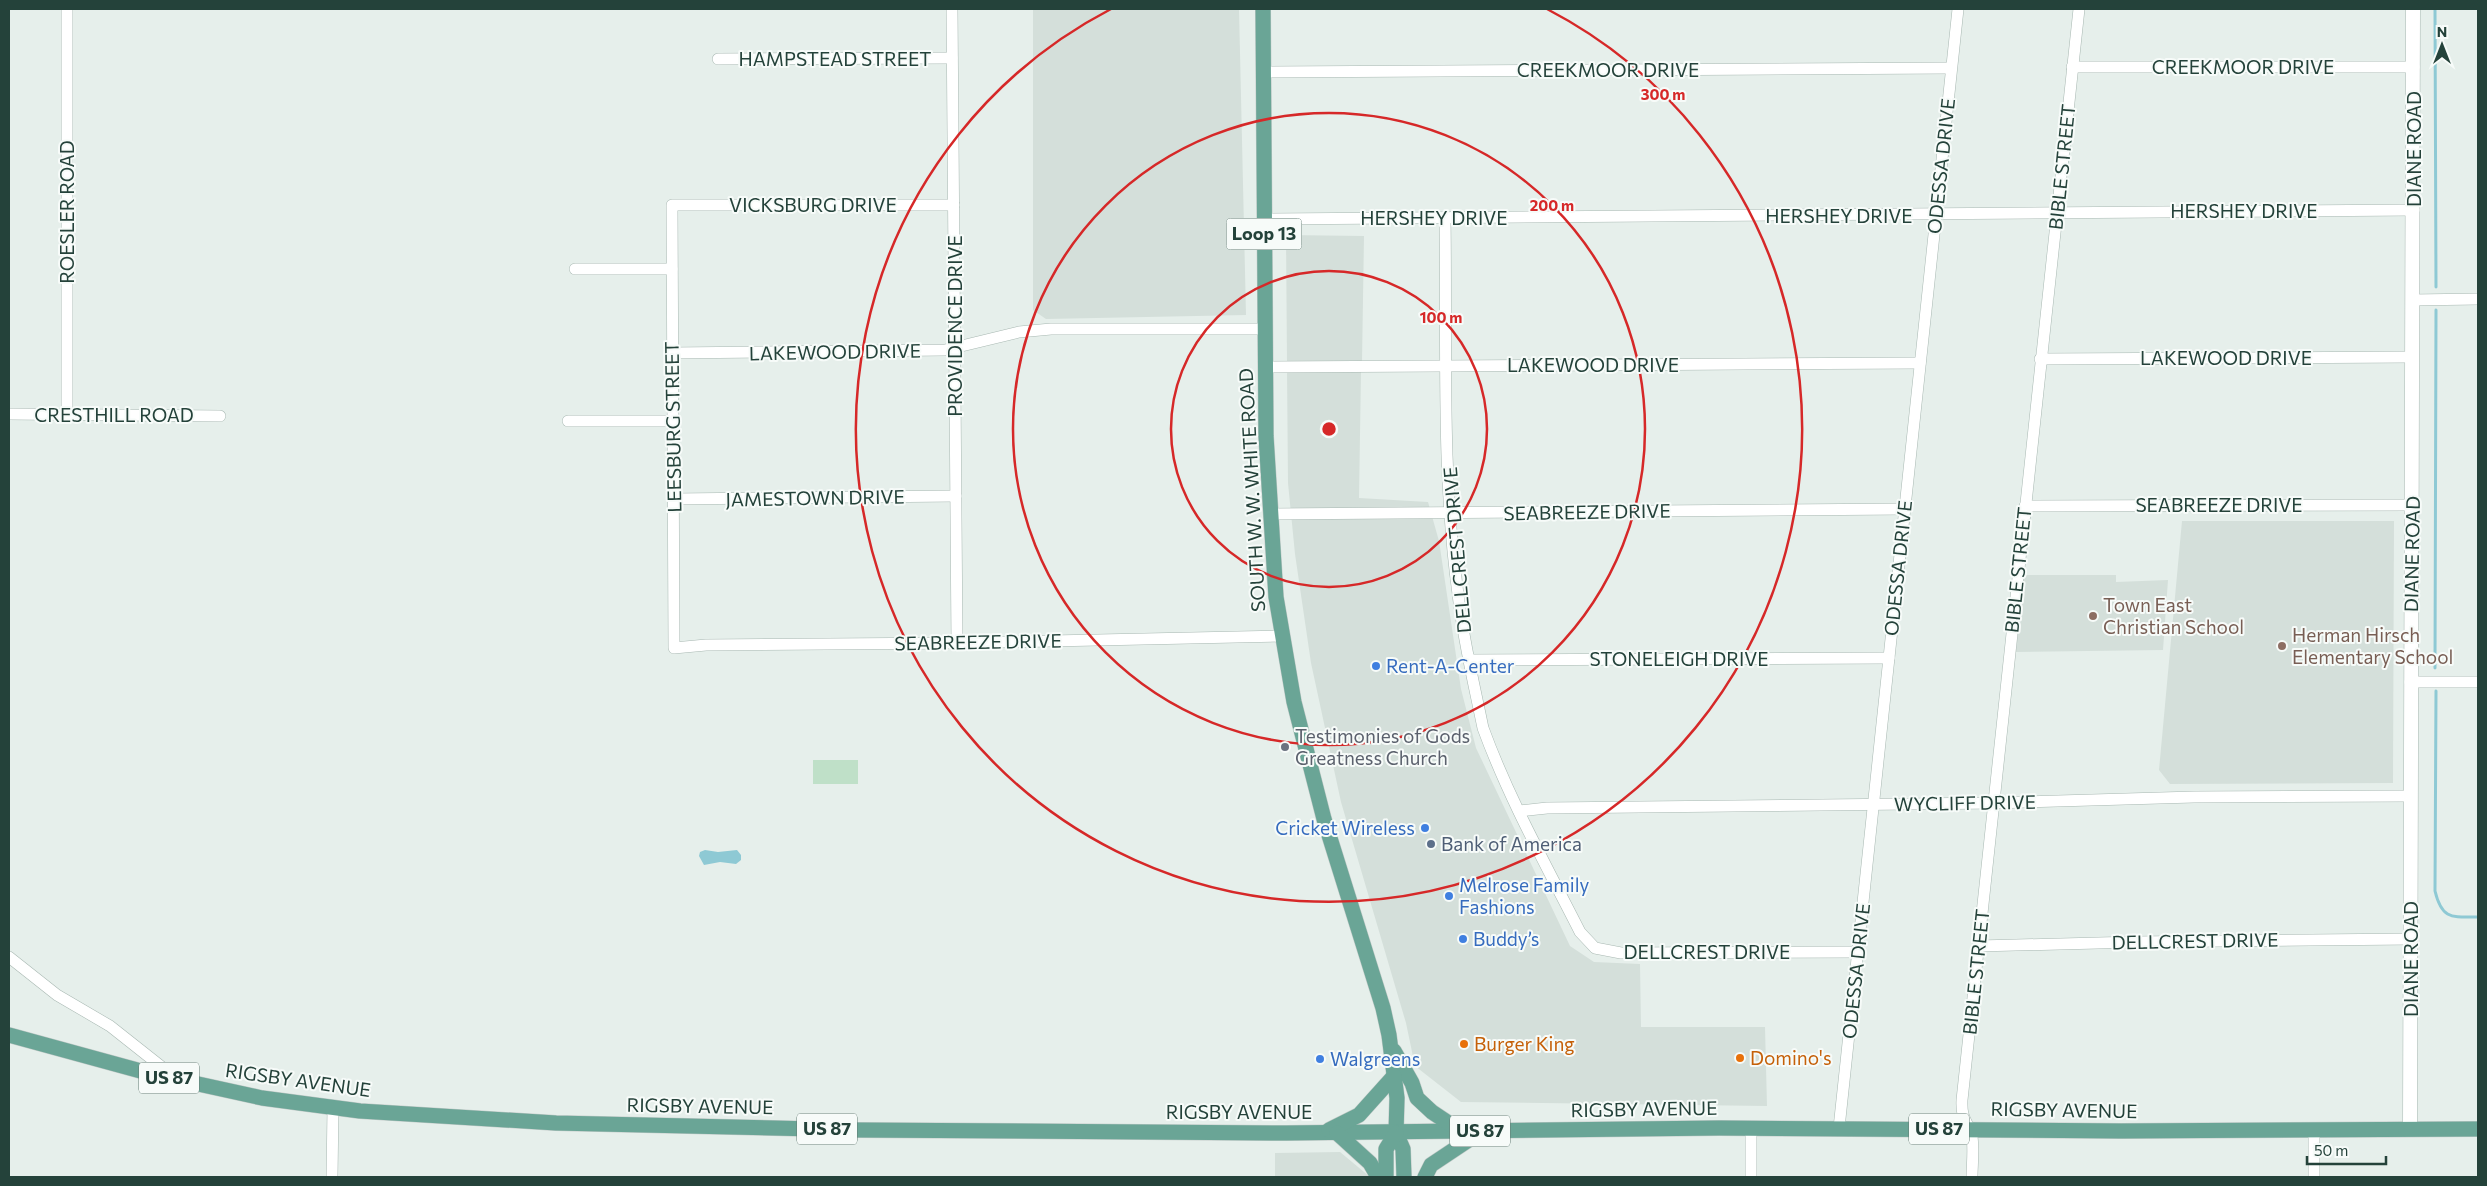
<svg xmlns="http://www.w3.org/2000/svg" width="2487" height="1186" font-family="Commissioner,sans-serif">
	<style>
		.built { fill: #d4dfda }
		.green { fill: #bfe0c8 }
		.water { fill: #8ec9d4 }
		.lines { fill: none; stroke-linecap: round; stroke-linejoin: round }
		.stream { stroke: #8ec9d4; stroke-width: 3 }
		.minor-casing { stroke: #a8b8b2; stroke-width: 12 }
		.tertiary-casing { stroke: #a8b8b2; stroke-width: 15 }
		.primary-casing { stroke: #c2cac8; stroke-width: 16 }
		.minor { stroke: #fff; stroke-width: 11 }
		.tertiary { stroke: #fff; stroke-width: 14 }
		.primary { stroke: #6aa596; stroke-width: 15 }
		.ring { fill: none; stroke: #d62828; stroke-width: 2.5 }
		.education-dot { fill: #8d6e63; stroke: #f7fbf9; stroke-width: 2 }
		.shop-dot { fill: #3f7fe0; stroke: #f7fbf9; stroke-width: 2 }
		.worship-dot { fill: #6b7280; stroke: #f7fbf9; stroke-width: 2 }
		.service-dot { fill: #5c6f8a; stroke: #f7fbf9; stroke-width: 2 }
		.food-dot { fill: #e8710a; stroke: #f7fbf9; stroke-width: 2 }
		.labels { text-anchor: middle; stroke-width: 4; stroke-linejoin: round; paint-order: stroke }
		.shield { fill: #f7fbf9; stroke: #637a73; stroke-width: 1 }
		.shield-label { font-size: 18px; font-weight: bold; fill: #24423a }
		.street-label { font-size: 19px; fill: #24423a; stroke: #f7fbf9 }
		.education-label { font-size: 19px; fill: #785e54; stroke: #f7fbf9; text-anchor: start }
		.shop-label { font-size: 19px; fill: #366cbe; stroke: #f7fbf9; text-anchor: start }
		.worship-label { font-size: 19px; fill: #5b616d; stroke: #f7fbf9; text-anchor: start }
		.service-label { font-size: 19px; fill: #4e5e75; stroke: #f7fbf9; text-anchor: start }
		.food-label { font-size: 19px; fill: #c56008; stroke: #f7fbf9; text-anchor: start }
		.centre { fill: #d62828; stroke: #f7fbf9; stroke-width: 2.5 }
		.ring-label { font-size: 15px; text-anchor: middle; font-weight: bold; fill: #d62828; stroke: #f7fbf9; stroke-width: 4; stroke-linejoin: round; paint-order: stroke }
	</style>
	<rect width="100%" height="100%" fill="#e6efeb"/>
	<g class="built">
		<path d="M1033,9H1239L1246,315L1046,319L1033,310Z"/>
		<path d="M1286,235L1364,236L1362,362L1287,361Z"/>
		<path d="M1287,370L1361,371L1359,498L1428,502L1439,541L1461,689L1476,748L1570,946L1594,962L1640,964L1641,1027H1765L1767,1106L1461,1102L1415,1066L1406,1023L1341,802L1311,663L1295,554L1288,483Z"/>
		<path d="M2182,521H2394L2393,783L2170,784L2159,770Z"/>
		<path d="M2024,575H2116V582L2168,580L2163,650L2016,652Z"/>
		<path d="M1340,1152L1370,1177H1275V1153Z"/>
	</g>
	<rect class="green" x="813" y="760" width="45" height="24"/>
	<path class="water" d="M705,850L718,852L737,850L741,855V860L736,864L720,862L704,865L699,856L700,852Z"/>
	<g class="lines">
		<g class="stream">
			<path d="M2435,9L2436,287"/>
			<path d="M2435,668L2436,310"/>
			<path d="M2436,691L2435,891C2442,920 2452,917 2478,917"/>
		</g>
		<g class="minor-casing">
			<g id="minor">
				<path d="M952,9L957,643"/>
				<path d="M718,59L952,58"/>
				<path d="M2072,67H2414"/>
				<path d="M1264,72L1951,68"/>
				<path d="M954,205H672L674,648L706,645L957,643L1282,636"/>
				<path d="M1445,218C1447,343 1441,470 1458,594C1463,639 1474,684 1483,728C1509,799 1546,865 1580,932L1595,948L1621,953L1859,952"/>
				<path d="M1264,219L2414,210"/>
				<path d="M575,269H672"/>
				<path d="M2413,300L2478,299"/>
				<path d="M672,353L945,350L1019,332L1051,329H1265"/>
				<path d="M2040,359L2412,357"/>
				<path d="M1265,367L1920,363"/>
				<path d="M9,414L220,416"/>
				<path d="M67,415V9"/>
				<path d="M568,421H673"/>
				<path d="M674,499L956,496"/>
				<path d="M2025,506L2412,505"/>
				<path d="M1270,514L1905,509"/>
				<path d="M1469,660L1889,658"/>
				<path d="M2410,682H2478"/>
				<path d="M1519,811L1547,808L1994,803L2194,797L2411,796"/>
				<path d="M1979,946L2136,942L2411,939"/>
				<path d="M9,957L57,995L110,1026L177,1079"/>
				<path d="M1839,1128L1958,9"/>
				<path d="M2314,1130V1177"/>
				<path d="M332,1177L333,1108"/>
				<path d="M1751,1177V1128"/>
				<path d="M1972,1177C1972,1165 1974,1150 1972,1137C1968,1120 1961,1121 1962,1100L2079,9"/>
			</g>
		</g>
		<g class="tertiary-casing">
			<path id="tertiary" d="M2410,1129L2413,9"/>
		</g>
		<g class="primary-casing">
			<g id="primary">
				<path d="M1263,9L1266,436L1276,597L1294,702L1324,819L1383,1008L1389,1035L1397,1098L1396,1133L1403,1149L1404,1177"/>
				<path d="M9,1035L148,1073L262,1098L360,1111L556,1123L858,1130L1286,1133L1719,1128L2121,1131L2478,1129"/>
				<path d="M1394,1051L1412,1083L1417,1098L1432,1112L1462,1132"/>
				<path d="M1329,1130L1359,1115L1394,1076"/>
				<path d="M1337,1133L1370,1163L1378,1177"/>
				<path d="M1386,1177V1149L1396,1133"/>
				<path d="M1425,1177L1431,1165L1482,1131"/>
			</g>
		</g>
		<use href="#minor" class="minor"/>
		<use href="#tertiary" class="tertiary"/>
		<use href="#primary" class="primary"/>
	</g>
	<g class="ring">
		<circle cx="1329" cy="429" r="158"/>
		<circle cx="1329" cy="429" r="316"/>
		<path d="M1547 9A473 473 0 1 1 1111 9"/>
	</g>
	<g class="education-dot">
		<circle cx="2093" cy="616" r="5"/>
		<circle cx="2282" cy="646" r="5"/>
	</g>
	<g class="shop-dot">
		<circle cx="1376" cy="666" r="5"/>
		<circle cx="1425" cy="828" r="5"/>
		<circle cx="1449" cy="896" r="5"/>
		<circle cx="1463" cy="939" r="5"/>
		<circle cx="1320" cy="1059" r="5"/>
	</g>
	<circle class="worship-dot" cx="1285" cy="747" r="5"/>
	<circle class="service-dot" cx="1431" cy="844" r="5"/>
	<g class="food-dot">
		<circle cx="1464" cy="1044" r="5"/>
		<circle cx="1740" cy="1058" r="5"/>
	</g>
	<g class="labels">
		<g class="shield">
			<rect x="1226.5" y="218.5" width="75" height="31" rx="4"/>
			<rect x="139" y="1062.5" width="60" height="31" rx="4"/>
			<rect x="797" y="1113.5" width="60" height="31" rx="4"/>
			<rect x="1909" y="1113.5" width="60" height="31" rx="4"/>
			<rect x="1450" y="1115.5" width="60" height="31" rx="4"/>
		</g>
		<g class="shield-label">
			<text x="1264" y="240">Loop 13</text>
			<text x="169" y="1084">US 87</text>
			<text x="827" y="1135">US 87</text>
			<text x="1939" y="1135">US 87</text>
			<text x="1480" y="1137">US 87</text>
		</g>
		<g class="street-label">
			<text x="835" y="66">HAMPSTEAD STREET</text>
			<text x="2243" y="74">CREEKMOOR DRIVE</text>
			<text x="1608" y="77">CREEKMOOR DRIVE</text>
			<text transform="translate(2414 149) rotate(-90)" y="7">DIANE ROAD</text>
			<text transform="translate(1941 166) rotate(-84)" y="7">ODESSA DRIVE</text>
			<text transform="translate(2062 167) rotate(-84)" y="7">BIBLE STREET</text>
			<text x="813" y="212">VICKSBURG DRIVE</text>
			<text x="2244" y="218">HERSHEY DRIVE</text>
			<text transform="translate(67 212) rotate(-90)" y="7">ROESLER ROAD</text>
			<text x="1839" y="223">HERSHEY DRIVE</text>
			<text x="1434" y="225">HERSHEY DRIVE</text>
			<text transform="translate(955 326) rotate(-90)" y="7">PROVIDENCE DRIVE</text>
			<text transform="translate(835 352) rotate(-1)" y="7">LAKEWOOD DRIVE</text>
			<text x="2226" y="365">LAKEWOOD DRIVE</text>
			<text x="1593" y="372">LAKEWOOD DRIVE</text>
			<text x="114" y="422">CRESTHILL ROAD</text>
			<text transform="translate(673 427) rotate(-91)" y="7">LEESBURG STREET</text>
			<text transform="translate(1252 490) rotate(-93)" y="7">SOUTH W. W. WHITE ROAD</text>
			<text transform="translate(815 498) rotate(-1)" y="7">JAMESTOWN DRIVE</text>
			<text x="2219" y="512">SEABREEZE DRIVE</text>
			<text transform="translate(1587 512) rotate(-1)" y="7">SEABREEZE DRIVE</text>
			<text transform="translate(1457 550) rotate(-95)" y="7">DELLCREST DRIVE</text>
			<text transform="translate(2412 554) rotate(-89)" y="7">DIANE ROAD</text>
			<text transform="translate(1898 568) rotate(-84)" y="7">ODESSA DRIVE</text>
			<text transform="translate(2018 570) rotate(-84)" y="7">BIBLE STREET</text>
			<text transform="translate(978 642) rotate(-1)" y="7">SEABREEZE DRIVE</text>
			<text x="1679" y="666">STONELEIGH DRIVE</text>
			<text transform="translate(1965 803) rotate(-1)" y="7">WYCLIFF DRIVE</text>
			<text transform="translate(2195 941) rotate(-1)" y="7">DELLCREST DRIVE</text>
			<text x="1707" y="959">DELLCREST DRIVE</text>
			<text transform="translate(2411 959) rotate(-90)" y="7">DIANE ROAD</text>
			<text transform="translate(1856 971) rotate(-84)" y="7">ODESSA DRIVE</text>
			<text transform="translate(1976 972) rotate(-84)" y="7">BIBLE STREET</text>
			<text transform="translate(298 1080) rotate(8)" y="7">RIGSBY AVENUE</text>
			<text transform="translate(700 1106) rotate(1)" y="7">RIGSBY AVENUE</text>
			<text transform="translate(1644 1109) rotate(-1)" y="7">RIGSBY AVENUE</text>
			<text transform="translate(2064 1110) rotate(1)" y="7">RIGSBY AVENUE</text>
			<text x="1239" y="1119">RIGSBY AVENUE</text>
		</g>
		<g class="education-label">
			<text x="2103" y="612">Town East<tspan x="2103" dy="22">Christian School</tspan></text>
			<text x="2292" y="642">Herman Hirsch<tspan x="2292" dy="22">Elementary School</tspan></text>
		</g>
		<g class="shop-label">
			<text x="1386" y="673">Rent-A-Center</text>
			<text x="1415" y="835" text-anchor="end">Cricket Wireless</text>
			<text x="1459" y="892">Melrose Family<tspan x="1459" dy="22">Fashions</tspan></text>
			<text x="1473" y="946">Buddy’s</text>
			<text x="1330" y="1066">Walgreens</text>
		</g>
		<g class="worship-label">
			<text x="1295" y="743">Testimonies of Gods<tspan x="1295" dy="22">Greatness Church</tspan></text>
		</g>
		<g class="service-label">
			<text x="1441" y="851">Bank of America</text>
		</g>
		<g class="food-label">
			<text x="1474" y="1051">Burger King</text>
			<text x="1750" y="1065">Domino's</text>
		</g>
	</g>
	<circle cx="1329" cy="429" r="8" class="centre"/>
	<g class="ring-label">
		<text x="1663" y="100">300 m</text>
		<text x="1552" y="211">200 m</text>
		<text x="1441" y="323">100 m</text>
	</g>
	<rect width="2487" height="1186" fill="none" stroke="#24423a" stroke-width="20"/>
	<g transform="translate(2442 45)" stroke="#f7fbf9" stroke-width="4" paint-order="stroke">
	<path d="M0-4L9 19L0 12L-9 19Z" fill="#24423a"/>
	<text y="-8" font-size="14" font-weight="bold" text-anchor="middle" fill="#24423a">N</text>
	</g>
	<path d="M2307 1156v8h79v-8" fill="none" stroke="#24423a" stroke-width="2.5"/>
	<text x="2314" y="1156" font-size="15" fill="#24423a" stroke="#f7fbf9" stroke-width="4" paint-order="stroke">50 m</text>
</svg>
